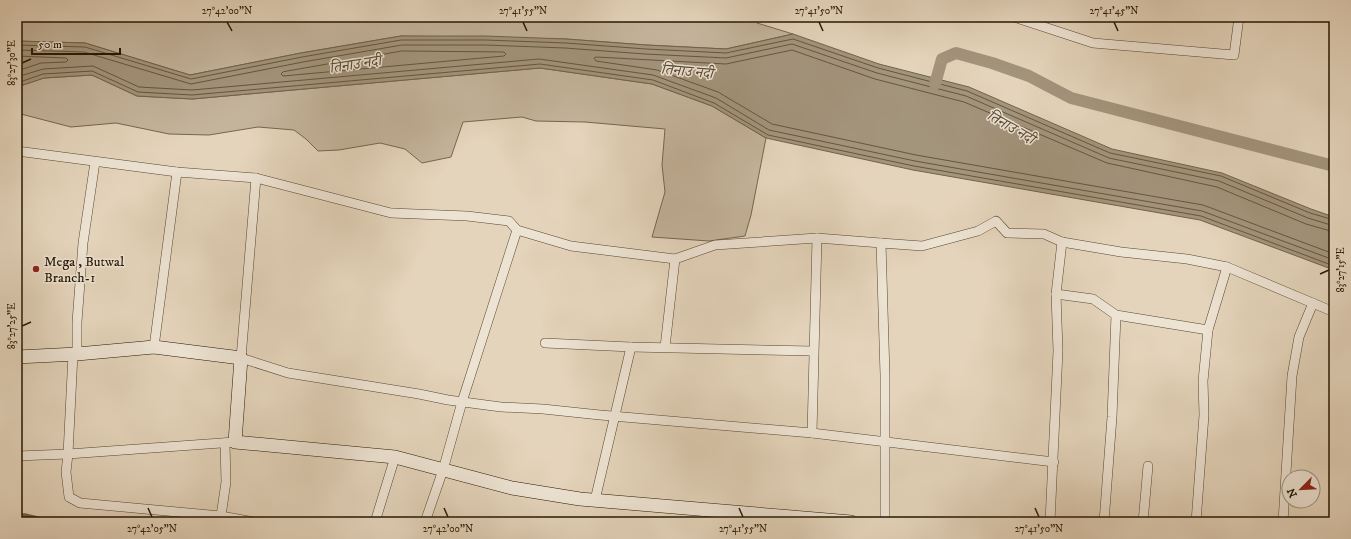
<svg xmlns="http://www.w3.org/2000/svg" width="1351" height="539" font-family="'IM FELL DW Pica','Noto Serif Devanagari',serif">
	<style>
		.green { fill: #c4b49c; stroke: #75664f }
		.water { fill: #a3947c; stroke: #71624b }
		.lines { fill: none; stroke-linecap: round; stroke-linejoin: round }
		.shore { stroke: #64563f; stroke-width: 1 }
		.stream { stroke: #71624b; stroke-width: 3.5 }
		.canal { stroke: #a3947c; stroke-width: 12 }
		.street-casing { stroke: #564630; stroke-width: 10 }
		.secondary-casing { stroke: #261702; stroke-width: 14 }
		.street { stroke: #ede3d3; stroke-width: 9 }
		.secondary { stroke: #ede3d3; stroke-width: 13 }
		.ticks { fill: none; stroke: #261702; stroke-width: 1.5 }
		.poi-dot { fill: #8f2418; stroke: #ede3d3; stroke-width: 1.5 }
		.labels { text-anchor: middle; stroke-width: 3; stroke-linejoin: round; paint-order: stroke }
		.poi-label { font-size: 14px; fill: #261702; stroke: #ede3d3; text-anchor: start }
		.water-label { font-size: 15px; font-style: italic; fill: #584933; stroke: #ede3d3 }
		.neatline { fill: none; stroke: #261702; stroke-width: 1.5 }
		.ticks-label { font-size: 10px; text-anchor: middle; fill: #261702 }
	</style>
	<rect width="100%" height="100%" fill="#e4d4bb"/>
	<filter id="stains"><feTurbulence type="fractalNoise" baseFrequency=".005" numOctaves="4"/><feColorMatrix values="0 0 0 0 .2 0 0 0 0 .09 0 0 0 0 .02 0 0 0 .5 -.17"/></filter>
	<radialGradient id="worn" r=".72"><stop offset=".6" stop-color="#630" stop-opacity="0"/><stop offset="1" stop-color="#630" stop-opacity=".3"/></radialGradient>
	<g class="green">
		<path d="M63,17H90L96,22L122,20L131,17H191L207,19L214,17H757V23L793,34L726,49L646,45L566,39L401,36L301,53L190,75L85,43L17,41V19L59,20Z"/>
		<path d="M540,68L652,84L712,106L766,138L751,215L745,236L709,241L652,237L665,192L662,165L665,129L585,122L536,121L522,117L463,122L451,157L422,163L405,149L380,143L339,150L318,151L306,139L294,130L258,127L209,135L169,134L116,123L71,127L17,113V87L44,78L92,75L137,96L192,99Z"/>
	</g>
	<path class="water" d="M793,34L879,64L969,87L1112,149L1222,173L1311,209L1334,217V270L1200,220L913,170L766,138L712,106L652,84L540,68L192,99L137,96L92,75L44,78L17,87V41L85,43L190,75L301,53L401,36H485L566,39L646,45L726,49Z"/>
	<g class="lines">
		<g class="shore">
			<path d="M17,45L85,47L191,79L302,57L401,40H485L566,43L646,49L726,53L793,39L878,68L967,91L1110,153L1221,176L1310,213L1334,220"/>
			<path d="M17,50L84,52L191,84L303,62L402,45H485L565,48L645,54L726,58L792,44L877,73L966,96L1109,158L1219,181L1308,218L1334,226"/>
			<path d="M402,51L504,52L506,54L504,56L283,76L281,74L283,72Z"/>
			<path d="M17,56L66,58L68,60L66,62L41,63L17,71"/>
			<path d="M17,77L43,69L93,66L139,87L192,90L539,59L653,75L716,98L769,130L915,161L1202,211L1334,260"/>
			<path d="M17,83L43,74L92,71L138,92L192,95L540,64L653,80L714,103L768,135L914,166L1201,216L1334,266"/>
			<path d="M1334,232L1306,224L1217,187L1107,163L964,102L875,79L792,50L726,64L596,57L594,58L596,61L657,70L718,92L772,124L916,155L1203,205L1334,254"/>
		</g>
		<path class="stream" d="M17,515H25L54,522"/>
		<path class="canal" d="M935,84L942,59L956,53L992,63L1029,76L1071,98L1334,166"/>
		<g class="street-casing">
			<g id="street">
				<path d="M1014,17L1093,43L1234,55L1239,17"/>
				<path d="M17,151L177,172L256,178L391,213L467,216L509,221L517,230L571,246L675,259L715,245L817,238L881,243L885,375V522"/>
				<path d="M256,178L241,358L288,373L419,394L448,400L501,407L543,409L600,415L812,433L1054,462"/>
				<path d="M881,243L922,246L978,231L996,221L1007,233L1044,234L1062,242L1121,252L1187,259L1227,267L1334,312"/>
				<path d="M1056,294L1093,299L1116,315L1208,330"/>
				<path d="M545,343L631,347L813,351"/>
				<path d="M154,347L177,172"/>
				<path d="M665,347L675,259"/>
				<path d="M73,354L68,454L66,472L69,497L80,503L221,516L254,522"/>
				<path d="M77,354V322L83,243L95,162"/>
				<path d="M812,433L817,238"/>
				<path d="M17,456L68,454L235,442"/>
				<path d="M595,500L631,347"/>
				<path d="M221,516L226,482L225,443"/>
				<path d="M375,522L395,457"/>
				<path d="M425,522L443,470L462,402L517,230"/>
				<path d="M1050,522L1058,351L1056,294L1062,242"/>
				<path d="M1104,522L1112,417L1116,315"/>
				<path d="M1143,522L1148,466"/>
				<path d="M1196,522L1204,415L1203,381L1208,330L1227,267"/>
				<path d="M1283,522L1292,376L1299,337L1313,303"/>
			</g>
		</g>
		<g class="secondary-casing">
			<path id="secondary" d="M17,357L77,354L154,347L241,358L235,442L395,457L512,488L580,499L851,522"/>
		</g>
		<use href="#street" class="street"/>
		<use href="#secondary" class="secondary"/>
	</g>
	<path class="ticks" d="M227,22L232,31M523,22L527,31M819,22L823,31M1114,22L1118,31M22,63L31,59M1320,274L1329,270M22,326L31,322M148,508L152,517M444,508L448,517M739,508L743,517M1035,508L1039,517"/>
	<circle class="poi-dot" cx="36" cy="269" r="4"/>
	<g class="labels">
		<g class="poi-label">
			<text x="44" y="266">Mega , Butwal<tspan x="44" dy="16">Branch-1</tspan></text>
		</g>
		<g class="water-label">
			<text transform="translate(355 64) rotate(-9)" y="5">तिनाउ नदी</text>
			<text transform="translate(687 71) rotate(5)" y="5">तिनाउ नदी</text>
			<text transform="translate(1011 127) rotate(30)" y="5">तिनाउ नदी</text>
		</g>
	</g>
	<rect width="1351" height="539" fill="none" stroke="#e4d4bb" stroke-width="44"/>
	<g transform="translate(1301 489) rotate(246)"><circle r="19" fill="#ede3d3" stroke="#9d917f"/>
	<path d="M0-3L7 15L0 10L-7 15Z" fill="#8f2418"/>
	<text y="-6" font-size="11" font-weight="bold" text-anchor="middle" fill="#261702">N</text>
	</g>
	<path d="M32 48v6h88v-6" fill="none" stroke="#261702" stroke-width="2"/>
	<text x="38" y="48" font-size="12" fill="#261702" stroke="#ede3d3" stroke-width="3" paint-order="stroke">50 m</text>
	<rect x="22" y="22" width="1307" height="495" class="neatline"/>
	<g class="ticks-label">
		<text x="227" y="14">27°42'00"N</text>
		<text x="523" y="14">27°41'55"N</text>
		<text x="819" y="14">27°41'50"N</text>
		<text x="1114" y="14">27°41'45"N</text>
		<text transform="translate(11 63) rotate(-90)" y="4">83°27'30"E</text>
		<text transform="translate(1340 270) rotate(-90)" y="4">83°27'15"E</text>
		<text transform="translate(11 326) rotate(-90)" y="4">83°27'25"E</text>
		<text x="152" y="532">27°42'05"N</text>
		<text x="448" y="532">27°42'00"N</text>
		<text x="743" y="532">27°41'55"N</text>
		<text x="1039" y="532">27°41'50"N</text>
	</g>
	<rect width="100%" height="100%" filter="url(#stains)"/>
	<rect width="100%" height="100%" fill="url(#worn)"/>
</svg>
